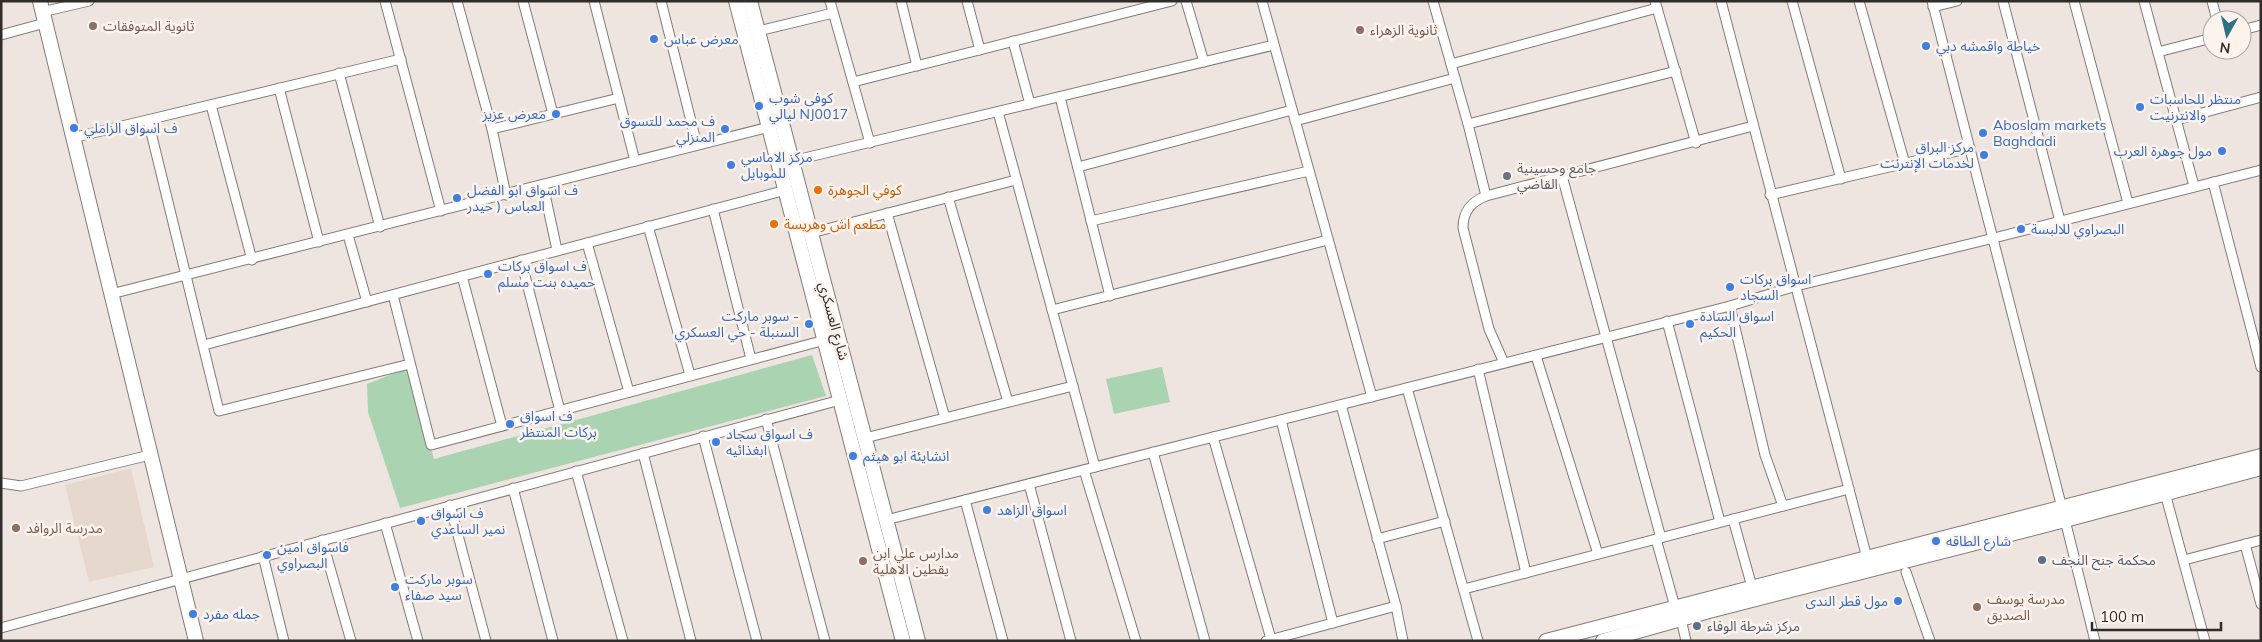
<svg xmlns="http://www.w3.org/2000/svg" width="2262" height="642" font-family="Mulish,'Noto Sans Arabic',sans-serif">
	<style>
		.built { fill: #e7d8ce }
		.green { fill: #aad3b2 }
		.lines { fill: none; stroke-linecap: round; stroke-linejoin: round }
		.street-casing { stroke: #837b76; stroke-width: 11 }
		.secondary-casing { stroke: #837b76; stroke-width: 16 }
		.street { stroke: #fff; stroke-width: 9 }
		.secondary { stroke: #fff; stroke-width: 14 }
		.education-dot { fill: #8d6e63; stroke: #fcf3ed; stroke-width: 2 }
		.shop-dot { fill: #3f7fe0; stroke: #fcf3ed; stroke-width: 2 }
		.worship-dot { fill: #6b7280; stroke: #fcf3ed; stroke-width: 2 }
		.food-dot { fill: #e8710a; stroke: #fcf3ed; stroke-width: 2 }
		.service-dot { fill: #5c6f8a; stroke: #fcf3ed; stroke-width: 2 }
		.labels { text-anchor: middle; stroke-width: 5; stroke-linejoin: round; paint-order: stroke }
		.education-label { font-size: 14px; fill: #785e54; stroke: #fcf3ed; text-anchor: start }
		.shop-label { font-size: 14px; fill: #366cbe; stroke: #fcf3ed; text-anchor: start }
		.worship-label { font-size: 14px; fill: #5b616d; stroke: #fcf3ed; text-anchor: start }
		.food-label { font-size: 14px; fill: #c56008; stroke: #fcf3ed; text-anchor: start }
		.street-label { font-size: 14px; fill: #2f2c2a; stroke: #fcf3ed }
		.service-label { font-size: 14px; fill: #4e5e75; stroke: #fcf3ed; text-anchor: start }
	</style>
	<rect width="100%" height="100%" fill="#eee5e0"/>
	<path class="built" d="M131,468L154,567L89,582L65,485Z"/>
	<g class="green">
		<path d="M812,355L826,396L400,508L368,412L367,384L408,368L434,459Z"/>
		<path d="M1162,367L1170,402L1114,414L1106,379Z"/>
	</g>
	<g class="lines">
		<g class="street-casing">
			<g id="street">
				<path d="M385,1L441,211"/>
				<path d="M457,1L492,129L506,195"/>
				<path d="M523,1L553,114"/>
				<path d="M594,1L635,161"/>
				<path d="M661,1L697,145"/>
				<path d="M830,1L870,143"/>
				<path d="M901,1L917,66"/>
				<path d="M967,1L980,50"/>
				<path d="M1186,1L1204,62"/>
				<path d="M1262,1L1372,397"/>
				<path d="M1433,1L1468,124L1486,196"/>
				<path d="M1655,1L1696,143"/>
				<path d="M1721,1L1867,558"/>
				<path d="M1792,1L1841,179"/>
				<path d="M1859,1L1905,164"/>
				<path d="M1932,1L2062,508"/>
				<path d="M2003,1L2060,221"/>
				<path d="M2074,1L2128,203"/>
				<path d="M2144,1L2194,186"/>
				<path d="M2212,1L2217,20"/>
				<path d="M1933,7L1957,1"/>
				<path d="M42,12L89,1"/>
				<path d="M2242,30L2261,25"/>
				<path d="M758,31L833,13"/>
				<path d="M1,35L45,23"/>
				<path d="M1013,41L1030,104"/>
				<path d="M2158,52L2212,38"/>
				<path d="M1451,64L1657,8"/>
				<path d="M339,73L380,227"/>
				<path d="M853,82L1172,1"/>
				<path d="M279,88L319,242"/>
				<path d="M1060,97L1110,296"/>
				<path d="M211,105L252,260"/>
				<path d="M998,112L1095,467"/>
				<path d="M148,120L219,411L410,364"/>
				<path d="M2176,120L2261,97"/>
				<path d="M1295,121L1455,78"/>
				<path d="M1468,124L1676,71"/>
				<path d="M492,129L619,98"/>
				<path d="M72,138L401,59"/>
				<path d="M792,161L1274,45"/>
				<path d="M1078,167L1292,110"/>
				<path d="M1562,176L1661,538"/>
				<path d="M2213,182L2261,367"/>
				<path d="M543,185L557,250"/>
				<path d="M1770,195L1970,148"/>
				<path d="M948,197L1008,402"/>
				<path d="M713,209L751,359"/>
				<path d="M887,213L945,418"/>
				<path d="M1091,221L1309,171"/>
				<path d="M648,226L690,375"/>
				<path d="M811,233L1016,180"/>
				<path d="M348,235L367,302"/>
				<path d="M587,243L629,392"/>
				<path d="M521,260L560,411"/>
				<path d="M462,276L502,426"/>
				<path d="M111,294L769,127"/>
				<path d="M393,295L431,445L825,340"/>
				<path d="M1730,306L1765,455L1783,506"/>
				<path d="M1052,310L1328,240"/>
				<path d="M1667,321L1720,522"/>
				<path d="M204,345L786,190"/>
				<path d="M1536,356L1598,554"/>
				<path d="M1504,363L1489,329L1463,228C1463,211 1471,202 1486,196L1753,126"/>
				<path d="M1478,369L1526,573"/>
				<path d="M1407,388L1478,641"/>
				<path d="M1341,405L1396,606L1403,641"/>
				<path d="M766,419L825,641"/>
				<path d="M1281,420L1333,623"/>
				<path d="M703,436L757,641"/>
				<path d="M1213,437L1271,639"/>
				<path d="M865,438L1073,386"/>
				<path d="M1153,452L1205,641"/>
				<path d="M643,453L691,641"/>
				<path d="M1084,470L1136,641"/>
				<path d="M576,471L623,641"/>
				<path d="M1,483L21,486L150,455"/>
				<path d="M1029,484L1071,641"/>
				<path d="M513,488L553,641"/>
				<path d="M2165,493L2205,641"/>
				<path d="M965,500L1003,641"/>
				<path d="M450,505L486,641"/>
				<path d="M1733,519L1752,587"/>
				<path d="M886,520L1730,306L1796,286L1994,238L2261,170"/>
				<path d="M2065,520L2095,641"/>
				<path d="M385,523L418,641"/>
				<path d="M1377,539L1445,521"/>
				<path d="M1656,539L1675,607"/>
				<path d="M322,540L351,641"/>
				<path d="M2245,544L2261,604"/>
				<path d="M263,556L284,641"/>
				<path d="M2184,560L2261,540"/>
				<path d="M1906,572L1930,641"/>
				<path d="M1464,589L1849,489"/>
				<path d="M1681,619L1686,641"/>
				<path d="M1,628L840,400"/>
				<path d="M1266,641L1396,606"/>
			</g>
		</g>
		<g class="secondary-casing">
			<g id="secondary">
				<path d="M40,1L196,641"/>
				<path d="M736,1L903,641"/>
				<path d="M750,1L918,641"/>
				<path d="M1546,641L2261,456"/>
				<path d="M1603,641L1709,611L2065,520L2261,468"/>
			</g>
		</g>
		<use href="#street" class="street"/>
		<use href="#secondary" class="secondary"/>
	</g>
	<g class="education-dot">
		<circle cx="93" cy="26" r="5"/>
		<circle cx="1360" cy="30" r="5"/>
		<circle cx="16" cy="528" r="5"/>
		<circle cx="863" cy="561" r="5"/>
		<circle cx="1977" cy="607" r="5"/>
	</g>
	<g class="shop-dot">
		<circle cx="654" cy="39" r="5"/>
		<circle cx="1926" cy="46" r="5"/>
		<circle cx="759" cy="106" r="5"/>
		<circle cx="2140" cy="107" r="5"/>
		<circle cx="556" cy="114" r="5"/>
		<circle cx="74" cy="128" r="5"/>
		<circle cx="725" cy="129" r="5"/>
		<circle cx="1983" cy="133" r="5"/>
		<circle cx="2222" cy="151" r="5"/>
		<circle cx="1984" cy="155" r="5"/>
		<circle cx="731" cy="165" r="5"/>
		<circle cx="457" cy="198" r="5"/>
		<circle cx="2021" cy="229" r="5"/>
		<circle cx="488" cy="274" r="5"/>
		<circle cx="1730" cy="287" r="5"/>
		<circle cx="809" cy="324" r="5"/>
		<circle cx="1690" cy="324" r="5"/>
		<circle cx="510" cy="424" r="5"/>
		<circle cx="716" cy="442" r="5"/>
		<circle cx="853" cy="456" r="5"/>
		<circle cx="987" cy="510" r="5"/>
		<circle cx="421" cy="521" r="5"/>
		<circle cx="1936" cy="541" r="5"/>
		<circle cx="267" cy="555" r="5"/>
		<circle cx="395" cy="587" r="5"/>
		<circle cx="1898" cy="601" r="5"/>
		<circle cx="193" cy="614" r="5"/>
	</g>
	<circle class="worship-dot" cx="1507" cy="176" r="5"/>
	<g class="food-dot">
		<circle cx="818" cy="190" r="5"/>
		<circle cx="774" cy="224" r="5"/>
	</g>
	<g class="service-dot">
		<circle cx="2042" cy="560" r="5"/>
		<circle cx="1697" cy="626" r="5"/>
	</g>
	<g class="labels">
		<g class="education-label">
			<text x="103" y="31">ثانوية المتوفقات</text>
			<text x="1370" y="35">ثانوية الزهراء</text>
			<text x="26" y="533">مدرسة الروافد</text>
			<text x="873" y="558">مدارس علي ابن<tspan x="873" dy="16">يقطين الاهلية</tspan></text>
			<text x="1987" y="604">مدرسة يوسف<tspan x="1987" dy="16">الصديق</tspan></text>
		</g>
		<g class="shop-label">
			<text x="664" y="44">معرض عباس</text>
			<text x="1936" y="51">خياطة واقمشه دبي</text>
			<text x="769" y="103">كوفي شوب<tspan x="769" dy="16">ليالي NJ0017</tspan></text>
			<text x="2150" y="104">منتظر للحاسبات<tspan x="2150" dy="16">والانترنيت</tspan></text>
			<text x="546" y="119" text-anchor="end">معرض عزيز</text>
			<text x="715" y="126" text-anchor="end">ف محمد للتسوق<tspan x="715" dy="16">المنزلي</tspan></text>
			<text x="1993" y="130">Aboslam markets<tspan x="1993" dy="16">Baghdadi</tspan></text>
			<text x="84" y="133">ف اسواق الزاملي</text>
			<text x="1974" y="152" text-anchor="end">مركز البراق<tspan x="1974" dy="16">لخدمات الإنترنت</tspan></text>
			<text x="2212" y="156" text-anchor="end">مول جوهرة العرب</text>
			<text x="741" y="162">مركز الاماسي<tspan x="741" dy="16">للموبايل</tspan></text>
			<text x="467" y="195">ف اسواق ابو الفضل<tspan x="467" dy="16">العباس ( حيدر</tspan></text>
			<text x="2031" y="234">البصراوي للالبسة</text>
			<text x="498" y="271">ف اسواق بركات<tspan x="498" dy="16">حميده بنت مسلم</tspan></text>
			<text x="1740" y="284">اسواق بركات<tspan x="1740" dy="16">السجاد</tspan></text>
			<text x="799" y="321" text-anchor="end">سوبر ماركت -<tspan x="799" dy="16">السنبلة - حي العسكري</tspan></text>
			<text x="1700" y="321">اسواق السادة<tspan x="1700" dy="16">الحكيم</tspan></text>
			<text x="520" y="421">ف اسواق<tspan x="520" dy="16">بركات المنتظر</tspan></text>
			<text x="726" y="439">ف اسواق سجاد<tspan x="726" dy="16">ابغذائيه</tspan></text>
			<text x="863" y="461">انشايئة ابو هيثم</text>
			<text x="997" y="515">اسواق الزاهد</text>
			<text x="431" y="518">ف اسواق<tspan x="431" dy="16">نمير الساعدي</tspan></text>
			<text x="1946" y="546">شارع الطاقه</text>
			<text x="277" y="552">فاسواق امين<tspan x="277" dy="16">البصراوي</tspan></text>
			<text x="405" y="584">سوبر ماركت<tspan x="405" dy="16">سيد صفاء</tspan></text>
			<text x="1888" y="606" text-anchor="end">مول قطر الندى</text>
			<text x="203" y="619">جمله مفرد</text>
		</g>
		<g class="worship-label">
			<text x="1517" y="173">جامع وحسينية<tspan x="1517" dy="16">القاضي</tspan></text>
		</g>
		<g class="food-label">
			<text x="828" y="195">كوفي الجوهرة</text>
			<text x="784" y="229">مطعم اش وهريسة</text>
		</g>
		<g class="street-label">
			<text transform="translate(834 321) rotate(75)" y="5">شارع العسكري</text>
		</g>
		<g class="service-label">
			<text x="2052" y="565">محكمة جنح النجف</text>
			<text x="1707" y="631">مركز شرطة الوفاء</text>
		</g>
	</g>
	<rect width="2262" height="642" fill="none" stroke="#2f2c2a" stroke-width="5"/>
	<g transform="translate(2227 35) rotate(188)"><circle r="24" fill="#fcf3ed" stroke="#aaa39f"/>
	<path d="M0-4L9 19L0 12L-9 19Z" fill="#307284"/>
	<text y="-8" font-size="14" font-weight="bold" text-anchor="middle" fill="#2f2c2a">N</text>
	</g>
	<path d="M2092 622v8h129v-8" fill="none" stroke="#2f2c2a" stroke-width="2.5"/>
	<text x="2100" y="622" font-size="15" fill="#2f2c2a" stroke="#fcf3ed" stroke-width="4" paint-order="stroke">100 m</text>
</svg>
